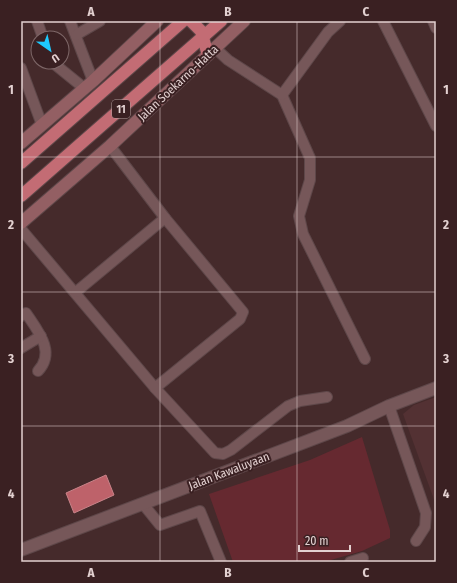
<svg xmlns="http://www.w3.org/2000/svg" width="457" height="583" font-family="'Fira Sans Condensed',sans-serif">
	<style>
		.built { fill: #533133 }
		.green { fill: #662930 }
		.water { fill: #be626a; stroke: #c98389 }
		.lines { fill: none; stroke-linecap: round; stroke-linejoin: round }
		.service-casing { stroke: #5e4749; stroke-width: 12 }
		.minor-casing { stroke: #5e4749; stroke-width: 14 }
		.secondary-casing { stroke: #5e4749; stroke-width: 14 }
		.trunk-casing { stroke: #5e4749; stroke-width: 14 }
		.service { stroke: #765759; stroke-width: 10 }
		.minor { stroke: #765759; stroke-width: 12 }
		.secondary { stroke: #935f63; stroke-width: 12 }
		.trunk { stroke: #c36c74; stroke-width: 12 }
		.grid { fill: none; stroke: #e3d1d1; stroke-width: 1; stroke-opacity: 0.55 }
		.labels { text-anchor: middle; stroke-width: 4; stroke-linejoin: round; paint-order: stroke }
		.shield { fill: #3a2022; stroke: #b09c9c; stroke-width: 1 }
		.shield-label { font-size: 11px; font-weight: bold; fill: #e3d1d1 }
		.street-label { font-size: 12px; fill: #e3d1d1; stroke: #3a2022 }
		.neatline { fill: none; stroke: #e3d1d1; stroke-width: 1.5 }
		.grid-label { font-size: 13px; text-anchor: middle; font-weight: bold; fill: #e3d1d1 }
	</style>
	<rect width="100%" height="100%" fill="#452a2b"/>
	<path class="built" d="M436,397V505L403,414L414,405Z"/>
	<path class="green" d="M362,437L390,530V538L362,551L324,562H233L209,494L310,460Z"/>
	<path class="water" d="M106,475L114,495L74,513L66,493Z"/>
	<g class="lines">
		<g class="service-casing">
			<g id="service">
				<path d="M37,21L43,38"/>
				<path d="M70,21L93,81"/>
				<path d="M383,21L436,126"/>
				<path d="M433,21L436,28"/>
				<path d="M76,35L100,21"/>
				<path d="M215,48L228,60L282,95L310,158V180L299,216L303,234L365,359"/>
				<path d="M52,62L84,88"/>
				<path d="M21,68L42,125"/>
				<path d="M282,95L328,32L340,21"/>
				<path d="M110,146L165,218L243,312L240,319L155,388"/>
				<path d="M21,229L155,388L215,453L223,454L231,450L288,406L300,401L327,397"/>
				<path d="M76,292L165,218"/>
				<path d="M21,316L26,313C38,331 56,352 38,371"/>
				<path d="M21,348L41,336"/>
				<path d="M389,406L426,513L425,527L416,541"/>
				<path d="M143,504L160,525L200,511L221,562"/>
				<path d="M350,562L363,558"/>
			</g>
		</g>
		<g class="minor-casing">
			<path id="minor" d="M21,550L347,426L389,406L436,388"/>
		</g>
		<g class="secondary-casing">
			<g id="secondary">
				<path d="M21,143L93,81L157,21"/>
				<path d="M21,223L110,146L244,21"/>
			</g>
		</g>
		<g class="trunk-casing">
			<g id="trunk">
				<path d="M191,21L201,31L208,55"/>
				<path d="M21,163L183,21"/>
				<path d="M21,196L221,21"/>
			</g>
		</g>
		<use href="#service" class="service"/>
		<use href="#minor" class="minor"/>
		<use href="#secondary" class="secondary"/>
		<use href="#trunk" class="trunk"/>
	</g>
	<path class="grid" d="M160,21V562M297,21V562M21,157H436M21,292H436M21,426H436"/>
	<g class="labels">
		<rect class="shield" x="112" y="100" width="18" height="18" rx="3"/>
		<g class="shield-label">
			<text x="121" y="113">11</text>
		</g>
		<g class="street-label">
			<text transform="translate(178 83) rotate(-43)" y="4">Jalan Soekarno-Hatta</text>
			<text transform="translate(229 471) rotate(-21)" y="4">Jalan Kawaluyaan</text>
		</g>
	</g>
	<rect width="457" height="583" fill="none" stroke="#3a2022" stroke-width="44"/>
	<g transform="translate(50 50) rotate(146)"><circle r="19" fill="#3a2022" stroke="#7e6768"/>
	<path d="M0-3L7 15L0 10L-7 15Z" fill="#1ec9fd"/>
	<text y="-6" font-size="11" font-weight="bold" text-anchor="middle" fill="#e3d1d1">U</text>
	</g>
	<path d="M299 545v6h51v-6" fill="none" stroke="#e3d1d1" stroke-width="2"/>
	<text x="305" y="545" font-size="12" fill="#e3d1d1" stroke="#3a2022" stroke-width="3" paint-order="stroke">20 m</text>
	<rect x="22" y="22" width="413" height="539" class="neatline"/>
	<g class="grid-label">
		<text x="91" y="16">A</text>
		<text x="228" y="16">B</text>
		<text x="366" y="16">C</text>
		<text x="11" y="94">1</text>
		<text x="446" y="94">1</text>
		<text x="11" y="229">2</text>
		<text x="446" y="229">2</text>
		<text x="11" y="363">3</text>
		<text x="446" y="363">3</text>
		<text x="11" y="498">4</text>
		<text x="446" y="498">4</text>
		<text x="91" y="577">A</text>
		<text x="228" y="577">B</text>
		<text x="366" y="577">C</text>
	</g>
</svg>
